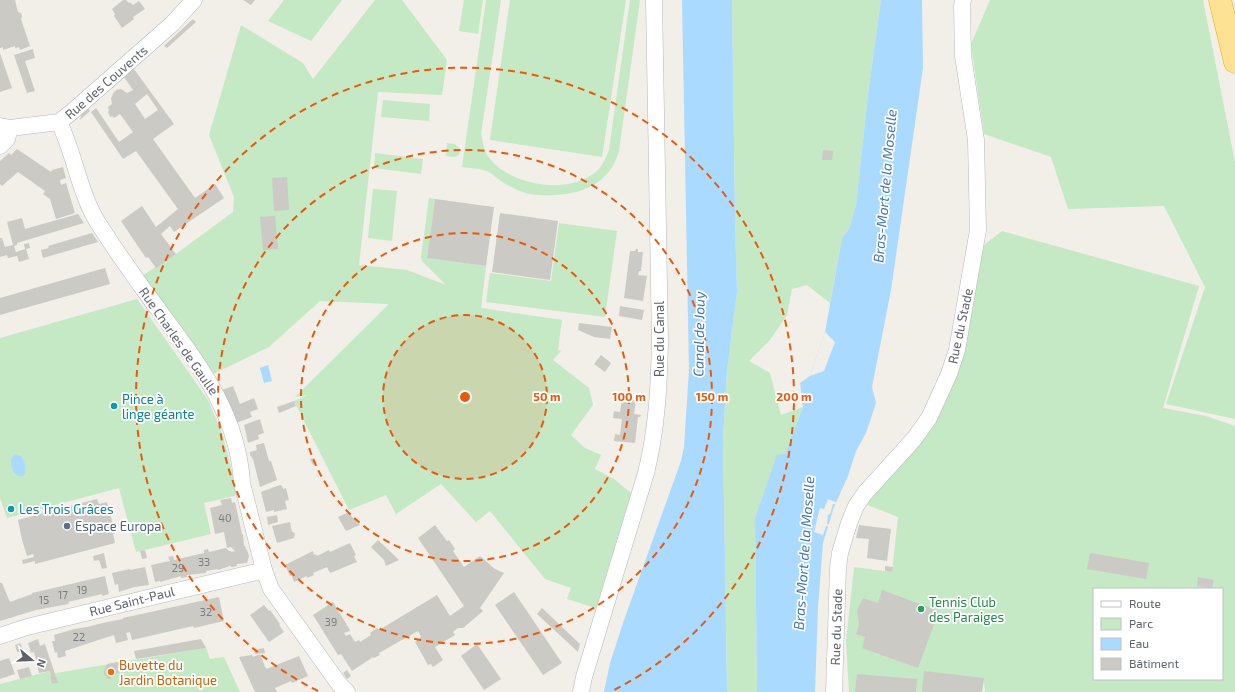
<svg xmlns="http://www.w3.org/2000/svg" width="1235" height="692" font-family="'Exo 2',sans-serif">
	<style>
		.green { fill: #c5e8c5; fill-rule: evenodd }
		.water { fill: #aadaff }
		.pier { fill: #f1efe8 }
		.building { fill: #cccac5; fill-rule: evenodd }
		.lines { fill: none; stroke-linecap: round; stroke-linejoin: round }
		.minor-casing { stroke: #b5b8bc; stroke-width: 17 }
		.highway-casing { stroke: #f9ab00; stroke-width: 23 }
		.minor { stroke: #fff; stroke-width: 16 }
		.highway { stroke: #fde293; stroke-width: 22 }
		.ring { fill: none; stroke: #e8590c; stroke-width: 2; stroke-dasharray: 7 5 }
		.culture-dot { fill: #0f9aa8; stroke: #fff; stroke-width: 1.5 }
		.service-dot { fill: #5c6f8a; stroke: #fff; stroke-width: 1.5 }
		.leisure-dot { fill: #2e9e5b; stroke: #fff; stroke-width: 1.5 }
		.food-dot { fill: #e8710a; stroke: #fff; stroke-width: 1.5 }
		.labels { text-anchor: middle; stroke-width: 3.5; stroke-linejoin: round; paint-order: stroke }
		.number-label { font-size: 11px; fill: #7a7d7f }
		.street-label { font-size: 13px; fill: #5f6368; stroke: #fff }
		.culture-label { font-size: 13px; fill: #0d838f; stroke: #fff; text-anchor: start }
		.service-label { font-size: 13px; fill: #4e5e75; stroke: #fff; text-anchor: start }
		.leisure-label { font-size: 13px; fill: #27864d; stroke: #fff; text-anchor: start }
		.food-label { font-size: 13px; fill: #c56008; stroke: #fff; text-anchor: start }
		.water-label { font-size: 14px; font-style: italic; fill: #4174aa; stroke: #fff }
		.centre { fill: #e8590c; stroke: #fff; stroke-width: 2 }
		.ring-label { font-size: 12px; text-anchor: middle; font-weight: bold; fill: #e8590c; stroke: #fff; stroke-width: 3.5; stroke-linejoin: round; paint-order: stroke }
	</style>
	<rect width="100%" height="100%" fill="#f1efe8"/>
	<g class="green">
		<path d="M284,0H342L311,41L268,21Z"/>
		<path d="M375,0H402L447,60L442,95L378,92L359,265L407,270L446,285L422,261L421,257L429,198L435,199L427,258L486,266L481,308L562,320L558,350L561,351L553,360L589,388L593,405L571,435L585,448L601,455L595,469L614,479L631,493L596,608L567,599L571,588L545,579L490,511L476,522L441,484L396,514L386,495L349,510L294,401L308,395L295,397L389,304L320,301L269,347L211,375L140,277L176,254L233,212L234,197L209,135L241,25L303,63L313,79Z"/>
		<path d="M464,0H483L478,34L459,31Z"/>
		<path d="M486,0H501L481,134C483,142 484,152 490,159C513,187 572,196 599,169C604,163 606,157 609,150L630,0H640L619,151C610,182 586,193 556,195C543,196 529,195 517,190C512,187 506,185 501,181C496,178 491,172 486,171C479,168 469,168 462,167Z"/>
		<path d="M510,0H626L602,157L490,140Z"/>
		<path d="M732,0H881L868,94L856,205L849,229L842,238L830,303L807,285L792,289L787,315L770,340L749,361L770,373L781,415L803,407L785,454L755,519L757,692H727L723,439L727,371L737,292L735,219Z"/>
		<path d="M990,0H1203L1235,162V419L1166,404L1205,287L1164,206L1068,209L1051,157L984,134L971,44Z"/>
		<path d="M383,100L430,104L429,121L381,117Z"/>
		<path d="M447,143L455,144L460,149L459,155L454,157L446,156Z"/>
		<path d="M375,153L423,159L421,174L374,168Z"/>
		<path d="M373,189L397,191L392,241L368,238Z"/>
		<path d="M559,223L617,231L605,317L486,302L490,273L551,281Z"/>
		<path d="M1002,231L1199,286L1163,408L1206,416L1235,426V692H985L984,681L982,692H849L846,642L854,567L892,572L898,517L865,504L962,352L984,245ZM1094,589H1222V679H1094Z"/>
		<path d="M137,299L208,400L223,436L238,495L204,503L211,534L136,552L119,488L7,518L0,498V338Z"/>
		<path d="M206,648L210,659L224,657L240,692H0V684L50,671L51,676L50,677L52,684L57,683L55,673H56Z"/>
	</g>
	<g class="water">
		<path d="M682,0H732L735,219L737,292L727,371L723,439L727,692H604L610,663L623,623L681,461L684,447L689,370Z"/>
		<path d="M881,0H922L923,68L891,290L872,387L876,403L866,433L856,451L848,476L834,507L823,543L818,607L815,692H757L755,519L777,455L785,454L803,407L800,383L810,376L825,332L842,238L849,229L856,205L868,94Z"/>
		<path d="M268,365L272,381L264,383L260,368Z"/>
		<path d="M15,454L21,456C25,462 28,470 23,476C13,478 11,467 11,459Z"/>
	</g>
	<g class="pier">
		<path d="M825,332L835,342L824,371L810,376Z"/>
		<path d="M828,499L838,503L837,504H833L830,514L828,515L827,524L830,525V527L826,526L823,535L814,532L820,508L824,509Z"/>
	</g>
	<g class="building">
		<path d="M0,0H15L18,12L21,13L22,16L21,19L30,46L20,50L19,47L15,48V46L3,50V47L0,48Z"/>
		<path d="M123,0H126L129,3L130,2L133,5L139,1L145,9L133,17L134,19L122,28L114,16L115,14L112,9Z"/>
		<path d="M243,0H255L251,5Z"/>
		<path d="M193,19L196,22L167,48L164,46Z"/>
		<path d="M33,49L35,58L25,61L35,91L27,93L14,55Z"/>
		<path d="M0,53L12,88L0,92Z"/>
		<path d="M134,69L174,124L153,139L195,198L215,184L224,198L174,232L170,226L161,234L176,254L156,268L148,257L146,258L121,221L142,206L156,227L178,209L136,151L123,159L91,112L96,108L119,142L133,132L120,114L114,118L112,116L110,117L108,112L109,111L108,107L112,104L111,98L114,92L116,91V90L121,89L127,93L133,90L124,77ZM147,94L158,110L145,119L135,104Z"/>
		<path d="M87,107L90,111L80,120L82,112Z"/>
		<path d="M17,149L51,172L52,170L63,167L66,178L60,180L61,185L66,183L75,213L56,219L50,199L43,194L45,191L18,172L2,186L0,184V161L9,153L11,155Z"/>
		<path d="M823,150L833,151L832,160H822Z"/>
		<path d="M287,177L289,210L274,211L272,178Z"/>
		<path d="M435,199L494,207L486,266L427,258Z"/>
		<path d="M500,213L558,221L550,280L492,272Z"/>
		<path d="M78,214L84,223L17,243V245L14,246L16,252L25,249L24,244L29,243L30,248L26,249L29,259L19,262L17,256L8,258L7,255L0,257V238H2L5,247L13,245L7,222L22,218L25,229Z"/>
		<path d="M275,216L278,249L263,250L260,217Z"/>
		<path d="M92,233L98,242L43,258L41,250L49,248L48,246Z"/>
		<path d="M636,249H638V252H643L641,271H639L638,275L647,276L643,301L624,298L630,251H635Z"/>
		<path d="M105,268L110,284L0,315V298Z"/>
		<path d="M620,306L644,310L642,320L619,316Z"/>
		<path d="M579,323L612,327L610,339L594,337L578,330Z"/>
		<path d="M601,355L611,363L605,372L594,364Z"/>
		<path d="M233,386L240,404L254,398L258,409L250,412L252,417L236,423L222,390Z"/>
		<path d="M622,399L636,400L634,414L641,415L640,417H638L635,443L614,441L615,434L620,435L622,419L613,418L614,411L620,412Z"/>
		<path d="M294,401L296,406L279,413L277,407Z"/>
		<path d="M260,419L264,433L258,435L259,439L248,443L244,425Z"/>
		<path d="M264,443L269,461H271L277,480L260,487L253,459L250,455V452L257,450L256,445Z"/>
		<path d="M314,458L317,463L313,465L310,459Z"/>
		<path d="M280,485L282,486L283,489L286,488L289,500L285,501L287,509L274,512V510L266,512L261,492Z"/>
		<path d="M231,498L232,503L235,502L242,534H243L244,546H245L246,549L247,550L249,556L247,563L237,564V566L232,567L230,566L218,570V569L206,571V573L187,575V577L181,578V576L160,582V581L155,582L151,565L170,561L168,557L173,556L174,560L204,553V550L208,549L209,552L226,548L229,551H231V552L235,551L231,547L227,548L224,532L215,534L210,508L222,505L220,500Z"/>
		<path d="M97,499L99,504L107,502L115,533L113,534L115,543L35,564V561L23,564L22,560L34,557L33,554L27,556L22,540L18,520Z"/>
		<path d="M349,512L352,517L360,525L346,531L338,517Z"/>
		<path d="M277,515L278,522L268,525L267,517Z"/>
		<path d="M290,522L292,532L295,533L294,538L277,543L272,526Z"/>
		<path d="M435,525L447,541L449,540L455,549L453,551L464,567L480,556L495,569L504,573L480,608L483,611L463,628H458L453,632L455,635L435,647L443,660L433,667L431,664L428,665L415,642L421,637L418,631L379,653L380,655L374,658L373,657L352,671L341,654L338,655L313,615L333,602L350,630V631L344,633L346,636L350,634L355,642L359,640L360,642L371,635L370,633L377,628L379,630L437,595L450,616L464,606L418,538Z"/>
		<path d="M859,525L891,529L887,561L867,558L869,539L856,538Z"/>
		<path d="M378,540L399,560L386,566L384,560L371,547Z"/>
		<path d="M350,543L356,555L354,556L357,562L330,573L327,567L313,573L314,575L307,578V576L294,582L292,576H290L285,565L313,551L314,555L316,554L317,556L329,550L330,552Z"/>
		<path d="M145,550L147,558L142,559L140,551Z"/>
		<path d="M104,553L107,568L102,569L99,560L94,561L93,556Z"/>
		<path d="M1090,553L1149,563L1146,579L1087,569Z"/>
		<path d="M885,566L893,567L892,572L885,571Z"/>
		<path d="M145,567L149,585L134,587L119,592L118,584L115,585L112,573L130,569V570Z"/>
		<path d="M105,576L109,594L102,596V594L68,602L69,604L36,610L0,621V583H2L10,602L32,594V593Z"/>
		<path d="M1198,577L1214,580L1212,588L1197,586Z"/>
		<path d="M882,590L939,611L918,668L862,648L865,637L856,634L859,625L857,610L863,598L878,603Z"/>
		<path d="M514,592L562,663L543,675L495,605Z"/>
		<path d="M219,597L224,621L194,628L193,626L132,640L130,632L126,633L128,640L116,643L114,635L65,651L66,656L58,658L57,652L55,653L52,641H55L54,635L74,629L87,627L107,622L123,619V618Z"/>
		<path d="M264,605L269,611L270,610L280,624L279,625L284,632L269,642L250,615Z"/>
		<path d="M542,608L580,644L578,652L537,614Z"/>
		<path d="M38,639L40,646L45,644L58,683L52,684L50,677L51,676L50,671L39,673L34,652L31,653L28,643Z"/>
		<path d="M201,639L206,648L136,659L134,651Z"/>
		<path d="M20,643L24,652H17L15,645Z"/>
		<path d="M477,644L501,679L484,690L461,656Z"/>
		<path d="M264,648L265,653L255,654L254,650Z"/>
		<path d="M260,654L266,669L299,656L308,676L292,683L291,681L275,688L277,692H255L239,657L252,655L253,657Z"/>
		<path d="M9,658L15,674L0,679V661Z"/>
		<path d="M123,661L124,668H117L119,672L109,679L105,676L104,672L107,664Z"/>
		<path d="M29,667L32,676L20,679L17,670Z"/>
		<path d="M347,670L351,676L347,679L343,673Z"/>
		<path d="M924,671L984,678L982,692H922Z"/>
		<path d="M857,674L917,679L916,692H855Z"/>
	</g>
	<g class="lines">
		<g class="minor-casing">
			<g id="minor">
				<path d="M59,122C75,155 79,192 98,223C118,254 139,284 161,313C200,366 238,415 242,483L264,570L271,589L339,684L347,692"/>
				<path d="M0,126L10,128L59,122L73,111L172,24L194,0"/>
				<path d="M0,146L7,139L10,128"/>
				<path d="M0,636L27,627L264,570"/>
				<path d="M581,692L584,677L646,473C657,429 659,386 660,341L654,0"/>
				<path d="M834,692L838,568L840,553L849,523L856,506L865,493L914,439L929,418L949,374L957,350L978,230L976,140L963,56L962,6L963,0"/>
			</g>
		</g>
		<g class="highway-casing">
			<path id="highway" d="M1220,0L1235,62"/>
		</g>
		<use href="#minor" class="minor"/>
		<use href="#highway" class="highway"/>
	</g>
	<circle cx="465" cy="397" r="82" fill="#e8590c" fill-opacity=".12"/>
	<g class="ring">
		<circle cx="465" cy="397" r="82"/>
		<circle cx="465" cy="397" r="164"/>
		<circle cx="465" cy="397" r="247"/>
		<path d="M318 691A329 329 0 1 1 612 691"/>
	</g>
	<g class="culture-dot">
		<circle cx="114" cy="406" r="4"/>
		<circle cx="11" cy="509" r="4"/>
	</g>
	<circle class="service-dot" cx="67" cy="526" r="4"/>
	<circle class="leisure-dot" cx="921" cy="609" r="4"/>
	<circle class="food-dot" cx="111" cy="672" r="4"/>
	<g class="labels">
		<g class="number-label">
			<text x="225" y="522">40</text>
			<text x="204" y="566">33</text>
			<text x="178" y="572">29</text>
			<text x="82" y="594">19</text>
			<text x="63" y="599">17</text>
			<text x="44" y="604">15</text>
			<text x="206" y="616">32</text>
			<text x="331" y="626">39</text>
			<text x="79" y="641">22</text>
		</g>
		<g class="street-label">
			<text transform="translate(106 82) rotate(-41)" y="5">Rue des Couvents</text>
			<text transform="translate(960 326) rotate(-78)" y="5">Rue du Stade</text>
			<text transform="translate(659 339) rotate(-90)" y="5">Rue du Canal</text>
			<text transform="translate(179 341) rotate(55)" y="5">Rue Charles de Gaulle</text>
			<text transform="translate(132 601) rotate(-14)" y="5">Rue Saint-Paul</text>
			<text transform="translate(836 627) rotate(-88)" y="5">Rue du Stade</text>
		</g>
		<g class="culture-label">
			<text x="122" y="404">Pince à<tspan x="122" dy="15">linge géante</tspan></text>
			<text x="19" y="514">Les Trois Grâces</text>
		</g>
		<g class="service-label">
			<text x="75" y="531">Espace Europa</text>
		</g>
		<g class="leisure-label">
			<text x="929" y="607">Tennis Club<tspan x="929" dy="15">des Paraiges</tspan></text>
		</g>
		<g class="food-label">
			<text x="119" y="670">Buvette du<tspan x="119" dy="15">Jardin Botanique</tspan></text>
		</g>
		<g class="water-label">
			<text transform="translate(885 186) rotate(-85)" y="5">Bras-Mort de la Moselle</text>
			<text transform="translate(699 334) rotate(-89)" y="5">Canal de Jouy</text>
			<text transform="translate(804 553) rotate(-86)" y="5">Bras-Mort de la Moselle</text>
		</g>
	</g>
	<circle cx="465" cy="397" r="6" class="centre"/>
	<g class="ring-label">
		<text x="547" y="401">50 m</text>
		<text x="629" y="401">100 m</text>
		<text x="712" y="401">150 m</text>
		<text x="794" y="401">200 m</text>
	</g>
	<rect x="1093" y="588" width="130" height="92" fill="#ffffff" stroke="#bfc1c3"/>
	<rect x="1101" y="601" width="20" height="6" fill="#ffffff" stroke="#bfc1c3"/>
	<text x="1129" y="608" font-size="12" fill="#5f6368">Route</text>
	<rect x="1101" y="618" width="20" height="12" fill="#c5e8c5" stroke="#bfc1c3"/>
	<text x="1129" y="628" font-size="12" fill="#5f6368">Parc</text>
	<rect x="1101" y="638" width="20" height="12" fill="#aadaff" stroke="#bfc1c3"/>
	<text x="1129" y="648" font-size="12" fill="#5f6368">Eau</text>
	<rect x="1101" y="658" width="20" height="12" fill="#cccac5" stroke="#bfc1c3"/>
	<text x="1129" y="668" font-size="12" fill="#5f6368">Bâtiment</text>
	<g transform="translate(32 660) rotate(109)" stroke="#ffffff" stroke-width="3" paint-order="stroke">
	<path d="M0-3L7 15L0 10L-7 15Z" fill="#5f6368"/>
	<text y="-6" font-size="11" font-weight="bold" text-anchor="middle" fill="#5f6368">N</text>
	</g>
</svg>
